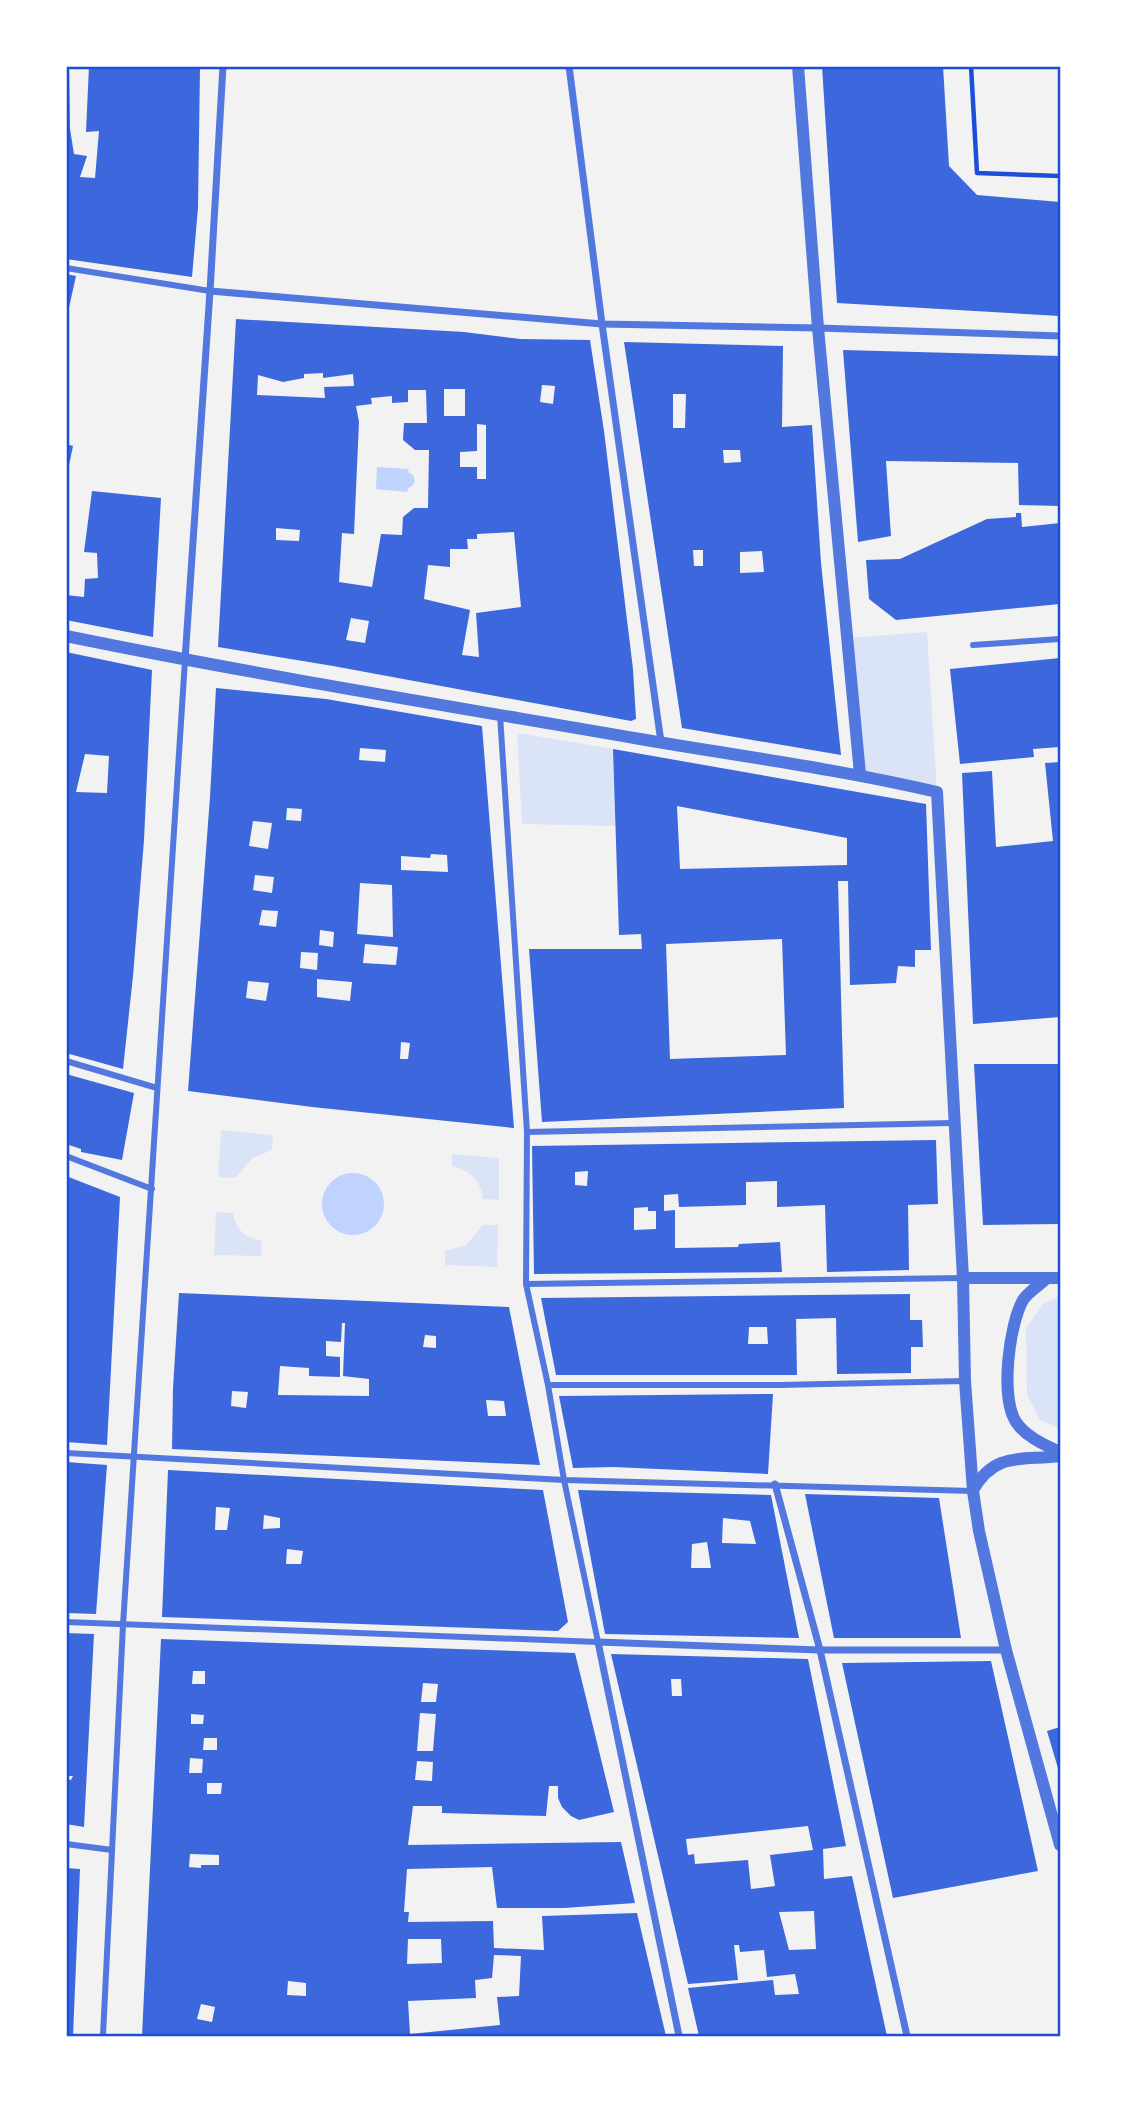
<svg xmlns="http://www.w3.org/2000/svg" width="1127" height="2103" font-family="'DM Sans',sans-serif">
	<style>
		.green { fill: #dbe4f7 }
		.water { fill: #bfd3fe }
		.building { fill: #3d67dc; fill-rule: evenodd }
		.lines { fill: none; stroke-linecap: round; stroke-linejoin: round }
		.path { stroke: #1d4ed8; stroke-width: 4.5 }
		.pedestrian { stroke: #5277de; stroke-width: 6 }
		.minor { stroke: #5277de; stroke-width: 7 }
		.tertiary { stroke: #5277de; stroke-width: 12 }
		.neatline { fill: none; stroke: #1d4ed8; stroke-width: 2.5 }
	</style>
	<rect width="100%" height="100%" fill="#f2f2f2"/>
	<g class="green">
		<path d="M927,632L937,792L860,774L847,638Z"/>
		<path d="M517,733L613,749L616,826L522,824Z"/>
		<path d="M221,1130L273,1135L272,1150L253,1158L235,1178L218,1177Z"/>
		<path d="M452,1154L499,1158V1200L483,1199C480,1179 471,1172 452,1166Z"/>
		<path d="M216,1212L233,1213C236,1230 245,1238 262,1241L261,1256L214,1255Z"/>
		<path d="M483,1225H498L497,1267L445,1265V1251L466,1245Z"/>
		<path d="M1060,1296V1429L1040,1420L1027,1395L1026,1328L1043,1304Z"/>
	</g>
	<g class="water">
		<path d="M377,467L409,469L408,472L413,475L415,481L412,486L408,488L407,492L376,489Z"/>
		<circle cx="353" cy="1204" r="31"/>
	</g>
	<g class="building">
		<path d="M89,66H200L198,208L192,277L66,259V71H69L70,129L74,154L87,156L80,177L95,178L99,131L86,132Z"/>
		<path d="M822,66H943L949,166L977,195L1060,202V316L837,303Z"/>
		<path d="M66,274L76,276L68,312H66Z"/>
		<path d="M236,319L464,332L520,339L590,340L604,431L633,669L636,719L631,721L333,666L218,647ZM323,373V378L353,374L354,386L324,387L325,398L257,395L258,375L283,382L304,378V374ZM542,385L555,386L553,404L540,402ZM444,389H465V416H444ZM408,390H426L427,423H404L403,440L415,450H429L428,508H414L403,517L402,535L381,534L372,587L339,582L342,533L354,534L359,422L356,406L372,404L371,398L392,396V403L408,402ZM477,424L486,425V479H477V467H460V452L477,451ZM276,528L300,530L299,541L276,540ZM514,532L521,607L476,613L479,657L462,655L470,610L424,599L428,565L450,567V549H468L467,539H477V534ZM351,618L369,621L365,643L346,640Z"/>
		<path d="M624,342L783,346L782,427L812,425L821,563L841,755L682,728ZM673,394H686L685,428H673ZM723,450H740L741,462L724,463ZM693,550H703V566H694ZM762,551L764,572L740,573V552Z"/>
		<path d="M843,350L1060,356V506L1019,505L1018,463L886,461L891,536L858,542Z"/>
		<path d="M66,444L73,446L68,470H66Z"/>
		<path d="M92,491L161,498L153,637L66,620V595L84,597L85,579L98,578L97,553L84,552Z"/>
		<path d="M1016,513H1021L1022,527L1060,523V604L896,620L869,599L866,560L900,559L987,519L1016,517Z"/>
		<path d="M66,652L152,670L144,840L133,976L123,1069L66,1053ZM85,754L109,756L107,793L76,792Z"/>
		<path d="M1060,658V747L1033,749L1034,757L960,764L950,669Z"/>
		<path d="M216,688L326,699L482,726L514,1128L312,1107L188,1091L210,797ZM360,748L386,750L385,762L359,760ZM287,808L302,809L301,821L286,820ZM253,821L272,823L268,849L249,846ZM431,854L447,855L448,872L401,870V856L430,858ZM255,875L274,877L272,893L253,890ZM360,883L392,885L393,937L357,934ZM262,910L278,911L276,927L259,925ZM320,930L334,932L333,947L319,945ZM365,944L398,947L396,965L363,963ZM301,952L318,953L317,970L300,968ZM317,979L352,982L350,1001L317,997ZM248,981L269,983L266,1001L246,998ZM401,1042L410,1043L408,1059H400Z"/>
		<path d="M613,749L926,804L931,950H915V967L898,966L896,983L850,985L848,881H838L844,1108L542,1122L529,949H642L641,934L619,935ZM677,806L847,838V865L680,869ZM782,939L786,1055L670,1059L666,944Z"/>
		<path d="M1060,762V1017L973,1024L962,773L992,771L996,847L1053,841L1045,763Z"/>
		<path d="M974,1064H1060V1224L983,1225Z"/>
		<path d="M66,1074L134,1093L122,1160L81,1152V1149L66,1144Z"/>
		<path d="M936,1140L938,1204L908,1205L909,1270L827,1272L825,1205L777,1207V1181L746,1182V1205L679,1207L678,1194L664,1195V1211L675,1210V1248L738,1247L739,1244L780,1242L782,1272L534,1274L532,1146ZM588,1171L587,1186L575,1185V1172ZM648,1207V1211H656V1229L634,1230V1208Z"/>
		<path d="M66,1176L120,1197L107,1445L66,1442Z"/>
		<path d="M179,1293L509,1307L540,1465L172,1449L173,1388ZM342,1323H345L343,1376L369,1379V1396L278,1395L280,1366L309,1368V1376L340,1377V1357L326,1356V1341L341,1342ZM425,1335L436,1336V1348L423,1347ZM232,1391L248,1392L246,1408L231,1406ZM486,1400L504,1401L506,1416H488Z"/>
		<path d="M910,1294V1320H922L923,1347H911V1373L837,1374L836,1318L796,1319L797,1375H556L541,1298ZM749,1327H767L768,1344H748Z"/>
		<path d="M773,1394L768,1474L613,1467L573,1468L559,1396Z"/>
		<path d="M66,1462L107,1465L96,1614L66,1613Z"/>
		<path d="M168,1470L543,1490L568,1622L558,1631L162,1617ZM216,1507L230,1508L227,1530H215ZM264,1515L280,1518V1528L263,1529ZM287,1549L303,1551L301,1564H286Z"/>
		<path d="M578,1490L771,1495L799,1638L605,1634ZM723,1518L750,1521L756,1544L722,1543ZM707,1542L711,1568H691L692,1544Z"/>
		<path d="M805,1494L939,1498L961,1638H834Z"/>
		<path d="M66,1633L94,1634L84,1827L66,1824V1779L71,1780L73,1776H66Z"/>
		<path d="M161,1639L575,1653L614,1812L579,1820L571,1816L562,1807L558,1798V1786H549L546,1816L442,1813V1806H413L408,1845L621,1842L635,1903L564,1908H497L492,1867L407,1869L404,1912H409L408,1922L493,1921L494,1948L544,1950L542,1916L637,1913L666,2036H142ZM193,1671H205V1684H192ZM423,1683L438,1684L436,1702H421ZM420,1713L436,1714L433,1751H417ZM191,1714L204,1715L203,1724H191ZM204,1738H217V1750H203ZM190,1758L203,1759L202,1773H189ZM417,1761L433,1762L432,1781L415,1780ZM207,1783H222L221,1794H207ZM190,1854L219,1855V1865H201V1868L189,1867ZM408,1939H441L442,1963L407,1964ZM494,1955L521,1956L519,1996L497,1997L500,2025L410,2034L408,2001L476,1998L475,1980L492,1978ZM288,1981L306,1983V1996L287,1995ZM201,2004L215,2007L212,2022L197,2019Z"/>
		<path d="M611,1654L808,1659L846,1846L823,1849L824,1879L852,1876L887,2036H699L688,1988L773,1980L775,1995L799,1994L795,1974L767,1977L764,1950L740,1952L739,1945H734L738,1980L688,1984ZM671,1679H681L682,1696H672ZM808,1826L813,1850L770,1855L775,1886L751,1889L748,1860L695,1864L694,1854L688,1855L686,1839ZM814,1911L816,1949L789,1950L779,1912Z"/>
		<path d="M991,1661L1038,1871L893,1898L842,1663Z"/>
		<path d="M1060,1727V1775L1047,1731Z"/>
		<path d="M66,1868L80,1869L73,2036H66Z"/>
	</g>
	<g class="lines">
		<path class="path" d="M971,66L977,173L1060,176"/>
		<g class="pedestrian">
			<path d="M66,268L210,291"/>
			<path d="M973,645L1060,639"/>
			<path d="M66,1061L157,1088"/>
			<path d="M527,1132L953,1123"/>
			<path d="M66,1156L152,1189"/>
			<path d="M526,1284L963,1278"/>
			<path d="M548,1385H779L965,1381"/>
			<path d="M66,1453L564,1480L973,1491"/>
			<path d="M66,1622L598,1642L564,1480L548,1385L526,1284L527,1132L500,715"/>
			<path d="M66,1844L112,1850"/>
			<path d="M103,2036L123,1625L185,660"/>
		</g>
		<g class="minor">
			<path d="M569,66L602,324L661,742"/>
			<path d="M210,291L602,324L818,328L1060,336"/>
			<path d="M185,660L210,291L223,66"/>
			<path d="M775,1484L820,1650L907,2036"/>
			<path d="M679,2036L598,1642L820,1650H1006"/>
		</g>
		<g class="tertiary">
			<path d="M798,66L818,328L860,774"/>
			<path d="M66,636C257,675 449,706 640,739C739,756 839,769 937,792L963,1278L965,1381L973,1491L979,1531L1006,1650L1060,1845"/>
			<path d="M963,1278H1060"/>
			<path d="M1047,1278C1040,1285 1028,1292 1023,1300C1009,1325 1000,1397 1016,1422C1026,1437 1045,1445 1060,1452"/>
			<path d="M973,1490C995,1451 1022,1461 1060,1456"/>
		</g>
	</g>
	<rect width="1127" height="2103" fill="none" stroke="#ffffff" stroke-width="136"/>
	<rect x="68" y="68" width="991" height="1967" class="neatline"/>
</svg>
